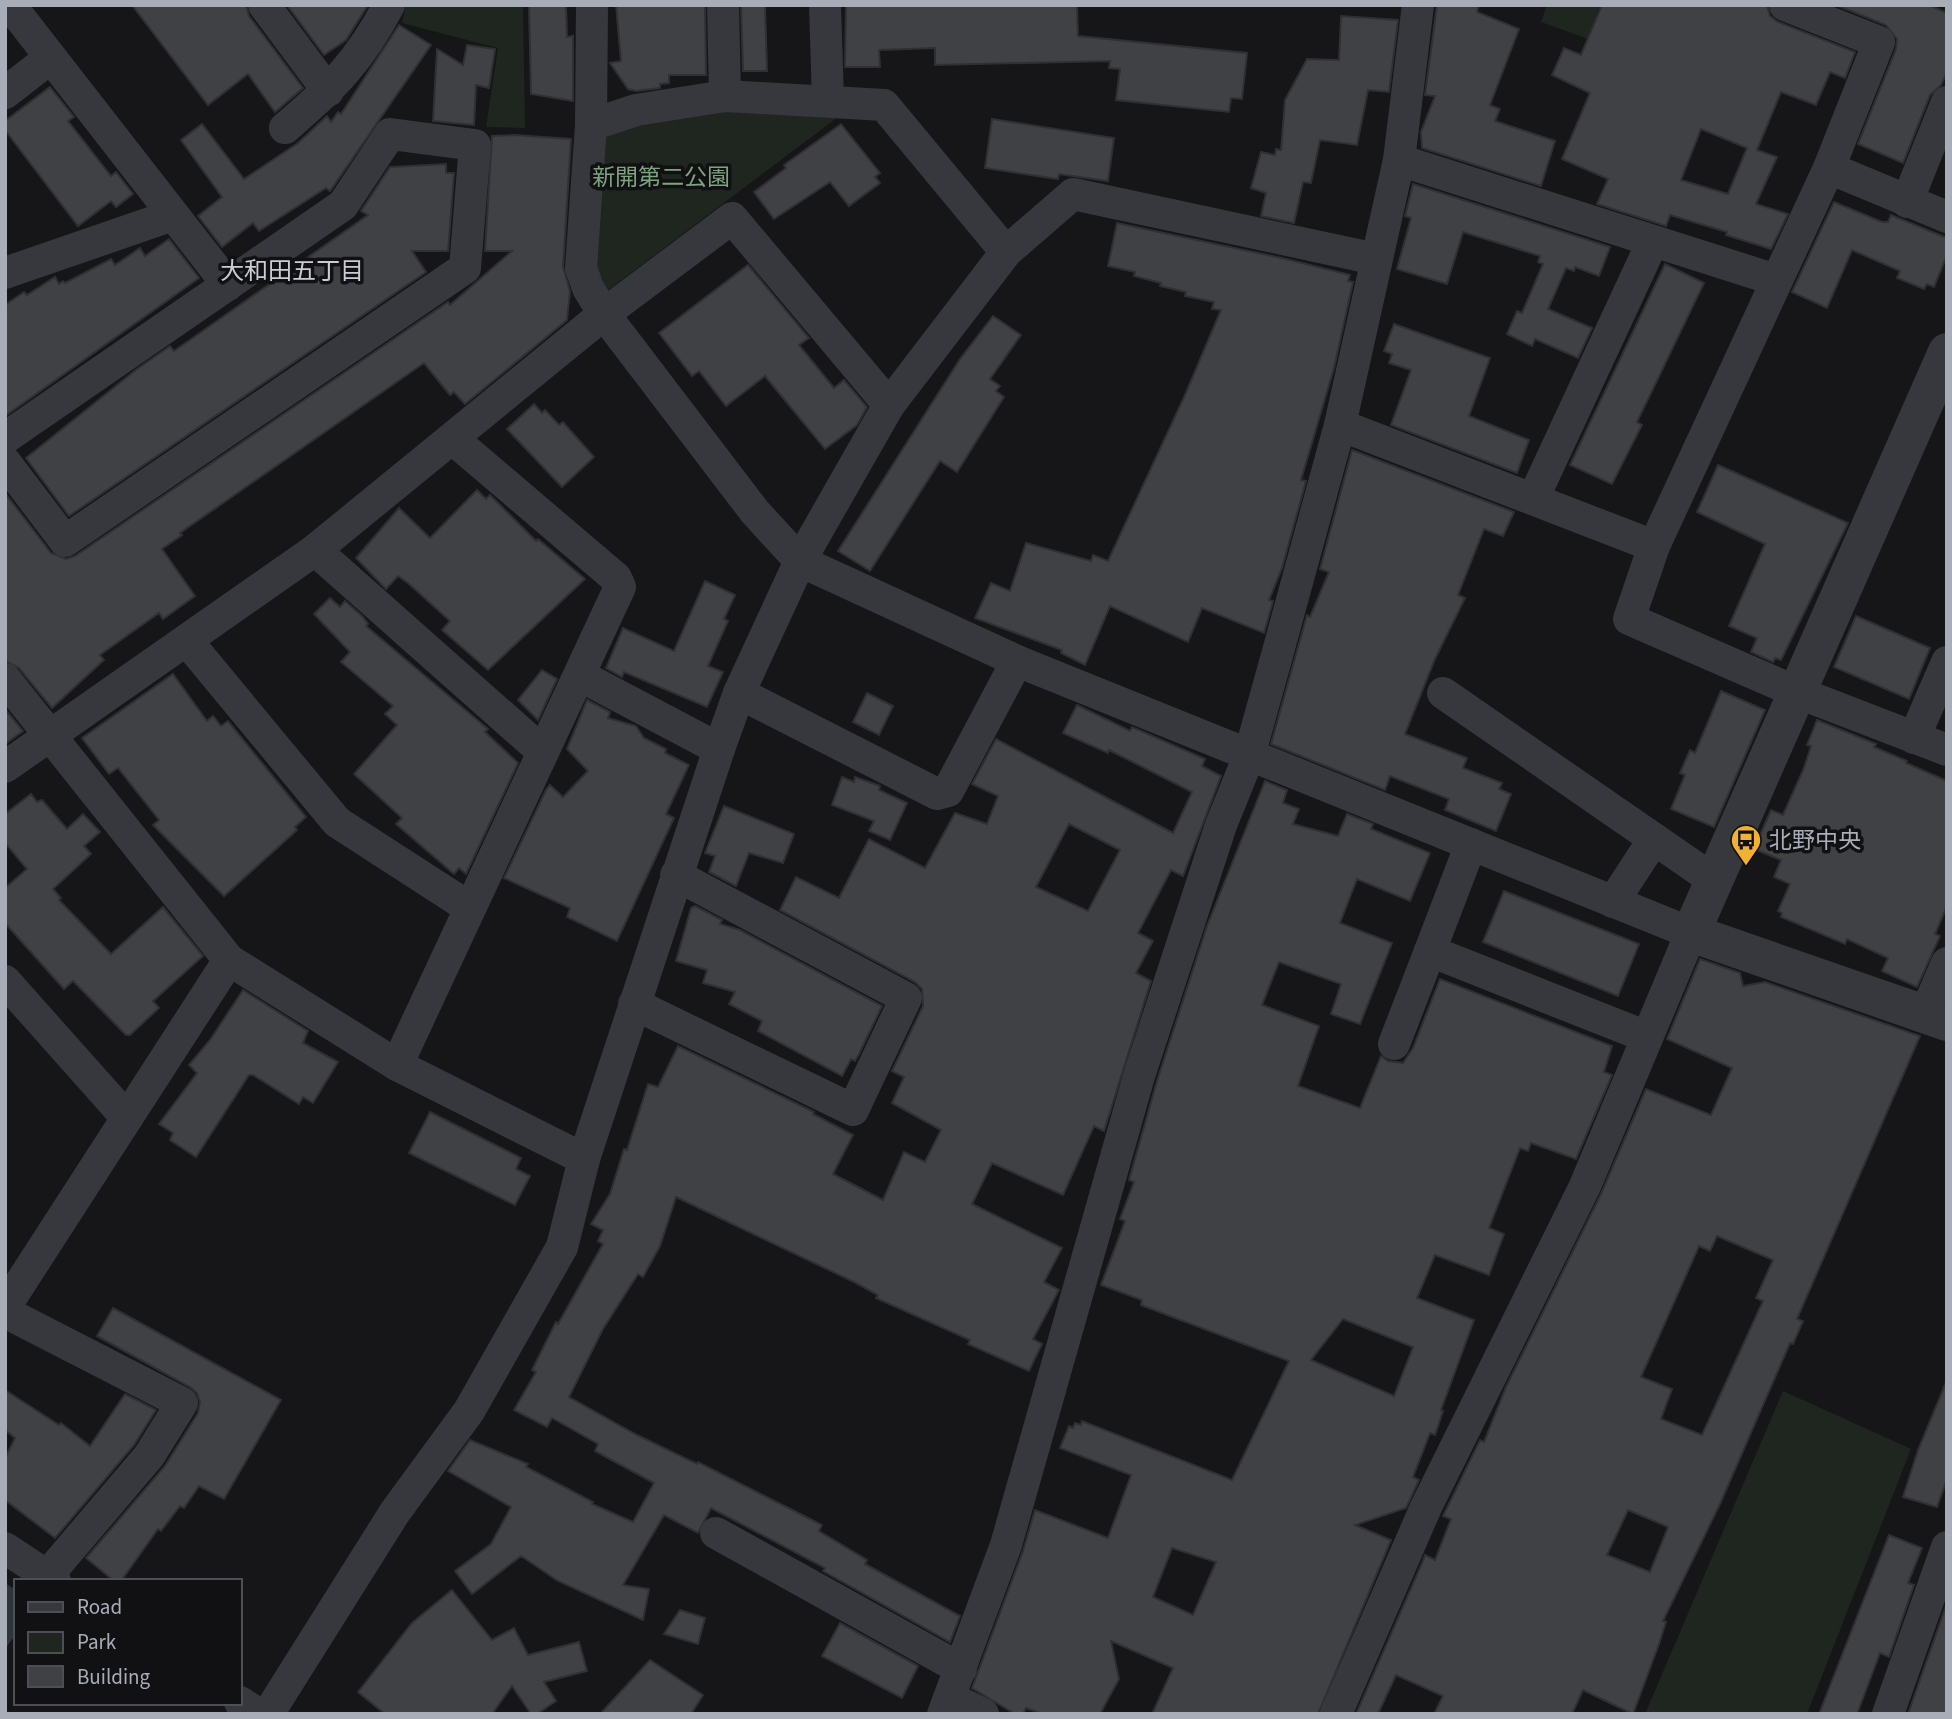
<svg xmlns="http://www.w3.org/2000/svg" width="1952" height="1719" font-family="'Source Sans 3','Noto Sans JP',sans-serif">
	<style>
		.green { fill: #1e261f }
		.water { fill: #2c353c }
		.building { fill: #404145; stroke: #303034; stroke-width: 2; fill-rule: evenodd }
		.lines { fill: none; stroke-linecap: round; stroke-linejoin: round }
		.minor { stroke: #37383d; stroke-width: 32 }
		.tertiary { stroke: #37383d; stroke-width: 38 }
		.labels { text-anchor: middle; stroke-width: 7; stroke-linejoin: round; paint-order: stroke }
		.park-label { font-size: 23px; fill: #7fa381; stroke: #111113 }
		.poi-label { font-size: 23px; fill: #a8adb8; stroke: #111113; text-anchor: start }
		.neighbourhood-label { font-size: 24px; fill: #c9ccd4; stroke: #111113 }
	</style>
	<rect width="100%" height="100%" fill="#161618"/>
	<g class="green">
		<path d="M406,5H523L525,128L486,127L498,48L402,23Z"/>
		<path d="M1547,5H1600L1588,39L1541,22Z"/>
		<path d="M740,108L842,114L607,291L594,268L605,136L616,128Z"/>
		<path d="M1783,1391L1911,1449L1807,1714H1645Z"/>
	</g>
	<path class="water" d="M5,1583L16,1590V1634L5,1649Z"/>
	<g class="building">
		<path d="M132,5H246L249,16L303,88L275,112L248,74L208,105Z"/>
		<path d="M287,5H368L346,40L324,55Z"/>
		<path d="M529,5H566L567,37L573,36V101L531,94Z"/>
		<path d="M616,5H705L706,75H669V83L660,84V88L636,91L628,89L610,63L621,61Z"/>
		<path d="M741,5H765L767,71H743Z"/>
		<path d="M846,5H1077L1078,36L1247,53L1242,99L1231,98L1229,112L1116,100L1120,69L1109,68L1110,61L935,65V48L879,50L880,67H845Z"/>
		<path d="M1437,5H1479L1477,12L1519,29L1490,105L1500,109L1495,121L1555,141L1541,186L1422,148L1421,132L1435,96L1425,95Z"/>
		<path d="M1602,5H1767L1770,16L1778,22L1855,52L1845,78L1830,72L1816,105L1781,92L1757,150L1777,157L1756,204L1788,214L1771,249L1726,235L1727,232L1670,215L1666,226L1597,204L1608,179L1562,159L1590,93L1552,75L1564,48L1581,55ZM1701,129L1747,148L1728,194L1681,180Z"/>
		<path d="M1836,5H1929L1947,13V72L1941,85L1930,95L1903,163L1858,144L1896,49L1897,39L1886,25Z"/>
		<path d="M1341,16L1398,20L1389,92L1368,90L1357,145L1320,140L1311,183L1303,182L1294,223L1261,216L1266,193L1251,188L1261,152L1275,155L1276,149L1281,150L1285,100L1307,59L1339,60Z"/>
		<path d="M399,25L431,45L330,191L326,188L259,231L253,223L222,247L198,216L222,197L181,140L202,124L244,179L298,143L327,116L331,122L338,112L341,114Z"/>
		<path d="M467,45L495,49L489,88L476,85L474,125L433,121L437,49L463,65Z"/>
		<path d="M50,87L74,117L68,121L111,176L116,172L133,194L116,207L111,201L78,226L5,130V121Z"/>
		<path d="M992,119L1114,138L1108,181L1059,174L1058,179L985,168Z"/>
		<path d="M841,124L880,173L875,177L880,183L849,206L830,182L774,219L754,192L786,168L784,165Z"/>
		<path d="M515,135L571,139L563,267L570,291L567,320L465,404L454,392L450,395L424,363L180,533L182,535L162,549L195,596L163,619L159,613L100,655L104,660L52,708L19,668L5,661V493L51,553L66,559L75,556L448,302L450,305L512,251H485L492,136Z"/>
		<path d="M446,164V173H454L448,251H412L426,272L69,516L26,458L137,369L170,346L174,351L368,215L361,211L390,167Z"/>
		<path d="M1413,184L1610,247L1599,276L1575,267L1574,271L1566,268L1548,309L1592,328L1578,358L1535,339L1532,346L1507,334L1517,311L1522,313L1543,264L1538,262L1540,256L1463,232L1447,284L1397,269L1411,218L1405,216Z"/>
		<path d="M1834,202L1882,222H1888L1891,215L1947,238V255L1934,287L1927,284L1924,289L1897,278L1900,271L1852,250L1827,308L1792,292Z"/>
		<path d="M1117,223L1286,259L1350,275L1348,281L1353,282L1334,368L1301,480L1306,481L1282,568L1269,600L1273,601L1264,633L1202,608L1188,642L1110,606L1085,665L1061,653L1062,650L975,618L991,583L1010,591L1026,543L1091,561L1093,555L1108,561L1185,395L1221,310L1212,309L1214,302L1185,296L1186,292L1160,286L1161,283L1134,276L1135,272L1108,266Z"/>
		<path d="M169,239L199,278L5,416V305L24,292L27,295L55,277L59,284L63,281L65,283L111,259L115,265L140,248L145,256Z"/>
		<path d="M1665,264L1704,283L1637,422L1642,425L1612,484L1570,465Z"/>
		<path d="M748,265L809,338L799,345L834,388L844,380L867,407L857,425L825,449L765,376L726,406L699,371L692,376L659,333Z"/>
		<path d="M993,316L1021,335L990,379L1000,386L996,391L1004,397L957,472L940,461L870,571L838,551L960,359Z"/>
		<path d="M1394,324L1490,358L1469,416L1529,440L1517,473L1391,425L1411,370L1389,363L1392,354L1384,351Z"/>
		<path d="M534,404L542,413L545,410L559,425L563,422L594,457L562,487L507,429Z"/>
		<path d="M1352,450L1514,512L1503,536L1484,529L1458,595L1465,598L1435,659L1405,734L1467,758L1463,768L1502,783L1499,789L1511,794L1496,831L1445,810L1449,799L1390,776L1385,790L1271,744L1307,615L1310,617L1329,572L1320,569Z"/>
		<path d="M1718,465L1848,523L1781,660L1775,658L1773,662L1751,652L1757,638L1729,626L1765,544L1697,512Z"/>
		<path d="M477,490L486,499L490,495L536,541L538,539L585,579L488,670L442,630L450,621L408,583L398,576L386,589L356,558L399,508L430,538Z"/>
		<path d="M705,581L735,595L724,619L728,621L708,666L723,672L707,707L624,672L622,677L606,668L623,628L674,651Z"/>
		<path d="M330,598L340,607L345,601L362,616L368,624L366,626L488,729L485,732L518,763L466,874L459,868L454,874L396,824L402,818L354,774L397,725L385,714L393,706L341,662L350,652L314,614Z"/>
		<path d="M1856,616L1930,648L1909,699L1834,667Z"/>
		<path d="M542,670L557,679L538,720L518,700Z"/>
		<path d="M173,674L207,721L213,716L221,726L228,721L306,817L295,827L297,830L224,896L153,825L159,820L118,768L109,774L82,738Z"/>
		<path d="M1721,691L1765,710L1714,827L1671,809L1685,775L1680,773L1690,750L1695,753Z"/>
		<path d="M867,693L893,706L879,735L853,722Z"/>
		<path d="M587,700L610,712L608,718L636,726L644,738L666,749L665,753L689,765L666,814L674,818L617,941L567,917L570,908L504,878L546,790L550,785L563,797L588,771L567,749Z"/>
		<path d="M1077,705L1130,731L1132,727L1205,759L1202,766L1221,776L1183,876L1171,870L1138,933L1153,941L1136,973L1151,981L1104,1131L1094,1126L1063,1195L992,1163L972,1204L1062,1248L1044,1282L1059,1290L1033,1339L1042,1344L1029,1371L968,1344L970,1340L876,1298L878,1295L854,1282L676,1197L660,1246L643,1277L638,1274L603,1329L569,1397L637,1435L697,1464L698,1462L822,1525L819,1531L867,1560L865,1564L960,1616L950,1642L823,1571L825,1568L711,1508L698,1533L664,1515L623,1585L649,1589L643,1620L558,1581L521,1556L472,1594L455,1571L491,1544L511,1507L448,1471L470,1440L528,1464L526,1467L593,1502L592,1504L633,1522L654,1483L595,1451L598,1444L552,1418L547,1427L514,1410L536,1372L532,1370L556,1322L558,1324L603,1244L598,1241L603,1230L591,1224L610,1194L624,1149L627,1150L648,1084L658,1087L678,1046L814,1112L813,1114L853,1135L833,1174L883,1200L904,1152L925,1162L941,1130L892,1103L904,1077L892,1071L923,1006L922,989L915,982L780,910L796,877L839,898L869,839L925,868L955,813L987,824L998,796L972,784L996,739L1173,833L1192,792L1109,750L1108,753L1063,733ZM1069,824L1120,850L1088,911L1036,887Z"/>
		<path d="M5,709L23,731L5,744Z"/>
		<path d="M1817,720L1876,744L1874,747L1907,761L1906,763L1947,781V906L1935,934L1940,936L1917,987L1882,971L1888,958L1847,939L1845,944L1781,917L1782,913L1778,911L1790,884L1774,877L1781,860L1754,849L1771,810L1783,815L1804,768L1811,746L1807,745Z"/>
		<path d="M842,777L854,782L855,777L880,786L879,790L907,803L890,840L869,831L874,821L832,805Z"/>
		<path d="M1265,781L1287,790L1283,803L1299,809L1293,824L1338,836L1347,814L1373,824L1371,829L1430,853L1410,901L1357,879L1340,923L1392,943L1360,1024L1331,1014L1341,984L1279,962L1262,1005L1319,1026L1298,1086L1360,1108L1381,1056L1388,1061L1403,1063L1413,1048L1440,979L1612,1046L1604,1072L1612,1075L1576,1159L1531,1143L1528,1151L1520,1148L1489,1228L1504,1234L1489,1275L1435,1255L1417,1298L1474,1320L1441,1410L1443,1411L1435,1435L1430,1433L1413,1477L1419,1480L1406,1508L1355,1525L1391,1540L1318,1714H1152L1173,1668L1111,1641L1119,1679L1100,1714H1043L1026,1708L1023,1714H1015L972,1688L1023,1551L1035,1510L1108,1538L1131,1475L1060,1448L1069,1426L1073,1428L1075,1423L1081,1425L1082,1421L1232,1480L1289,1361L1141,1305L1142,1300L1101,1285L1125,1221L1120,1219L1134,1182L1129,1180L1157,1081L1207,926ZM1343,1319L1413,1347L1394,1396L1311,1360ZM1172,1548L1216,1562L1193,1615L1153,1597Z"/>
		<path d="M31,794L37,802L42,800L67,829L83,814L100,832L84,846L91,854L53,889L61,898L59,900L111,954L163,907L203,956L153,1001L159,1008L130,1035H126L73,981L64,989L5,923V888L27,869L5,843V814Z"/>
		<path d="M724,806L794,834L783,863L749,853L736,886L709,872L715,856L705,853Z"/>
		<path d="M1504,891L1639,944L1618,996L1483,942Z"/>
		<path d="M695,906L722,920L720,924L740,930L882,1006L859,1054L855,1061L851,1059L842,1076L758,1031L762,1021L729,1004L735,992L703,983L707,970L676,961L691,908Z"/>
		<path d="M1700,959L1740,973L1743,986L1765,982L1920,1036L1797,1319L1803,1321L1793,1344L1790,1343L1720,1504L1663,1621L1666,1622L1659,1644L1633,1714L1583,1690L1572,1714H1434L1443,1696L1396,1675L1378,1714H1356L1423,1561L1425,1555L1435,1560L1451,1519L1443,1516L1480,1440L1484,1442L1506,1387L1601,1194L1646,1089L1711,1115L1732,1068L1667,1039ZM1717,1236L1773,1260L1756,1298L1763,1301L1702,1435L1661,1419L1672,1389L1641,1377L1699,1246L1710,1251ZM1628,1510L1668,1527L1650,1572L1607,1555Z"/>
		<path d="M243,990L308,1031L303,1043L338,1062L313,1103L303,1097L299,1104L253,1075H249L196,1157L170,1140L173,1133L159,1124L197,1073L189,1065L210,1040Z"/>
		<path d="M430,1112L521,1158L516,1169L530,1176L515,1205L409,1153Z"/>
		<path d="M113,1308L281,1400L224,1499L199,1486L184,1508L180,1506L161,1531L158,1529L121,1581H114L86,1558L165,1466L198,1413L200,1402L197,1393L190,1387L97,1336Z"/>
		<path d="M1947,1380V1479L1937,1507L1903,1497L1918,1450Z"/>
		<path d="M5,1390L59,1425L61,1423L90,1446L125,1394L156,1410L134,1445L55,1538L5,1500V1458L15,1438L5,1430Z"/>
		<path d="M1889,1535L1922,1548L1908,1583L1914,1585L1889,1657L1880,1653L1857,1714H1819Z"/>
		<path d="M452,1590L492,1640L514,1628L528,1655L579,1642L587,1671L544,1682L556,1701L537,1714H531L512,1686L492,1714H385L358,1692L412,1623Z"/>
		<path d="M1947,1603V1714H1908Z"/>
		<path d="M680,1610L705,1618L698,1644L664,1634Z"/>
		<path d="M840,1623L918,1666L902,1698L822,1656Z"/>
		<path d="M650,1660L703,1695L691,1714H600Z"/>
	</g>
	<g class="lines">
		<g class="minor">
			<path d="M10,5L228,285"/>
			<path d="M264,5L328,91"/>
			<path d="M723,5L725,96"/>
			<path d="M825,5L828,101"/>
			<path d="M1785,5L1879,42L1829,168L1654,546L1629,619L1799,693L1947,750"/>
			<path d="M5,93L50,58"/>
			<path d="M591,125L592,5"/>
			<path d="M285,128C333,87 359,62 389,5"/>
			<path d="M1399,160L1776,280"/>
			<path d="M1829,168L1947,217"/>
			<path d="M1907,202L1947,102"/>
			<path d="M1006,252L884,105L725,96L636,110L591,125L581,268L588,288L604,314L755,512L800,561L1017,661L1691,933L1585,1186L1426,1507L1336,1714"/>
			<path d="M5,273L173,215"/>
			<path d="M1340,425L1654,546"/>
			<path d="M5,438L343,205L390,134L475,145L465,268L65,541L5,462"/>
			<path d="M1533,499L1652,243"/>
			<path d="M315,550L543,752"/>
			<path d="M188,642L337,822L470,908"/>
			<path d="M581,676L719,749"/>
			<path d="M5,679L229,960L397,1065L584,1159"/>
			<path d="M739,693L937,794L948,791L1017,661"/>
			<path d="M1443,693L1715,881"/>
			<path d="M1914,738L1947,662"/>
			<path d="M5,767L315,550L604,314L732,218L889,405"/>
			<path d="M1471,844L1430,951L1647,1037"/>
			<path d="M1613,902L1654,839"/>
			<path d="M5,981L127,1118"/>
			<path d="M634,1004L853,1110L906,998L676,875"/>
			<path d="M1925,1014L1947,963"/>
			<path d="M1394,1044L1430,951"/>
			<path d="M397,1065L620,587L616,578L454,440"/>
			<path d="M5,1307L229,960"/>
			<path d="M5,1312L182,1403L149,1456L47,1576"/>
			<path d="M716,1533L961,1669"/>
			<path d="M5,1548L55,1581"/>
			<path d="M950,1698L983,1714"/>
			<path d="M240,1702L258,1714"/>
			<path d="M268,1714L395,1512L469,1411L562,1247L584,1159L719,749L739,693L800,561L889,405L1006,252L1073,194L1376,259"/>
			<path d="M943,1714L1006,1545L1139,1076L1221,825L1249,756L1276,659L1340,425L1399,160L1418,5"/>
			<path d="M1888,1714L1947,1547"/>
		</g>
		<path class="tertiary" d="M1947,352L1691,933L1947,1022"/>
	</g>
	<defs>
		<g id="bus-pin" transform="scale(1.575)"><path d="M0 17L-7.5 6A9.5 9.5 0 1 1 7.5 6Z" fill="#f2b134" stroke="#111113"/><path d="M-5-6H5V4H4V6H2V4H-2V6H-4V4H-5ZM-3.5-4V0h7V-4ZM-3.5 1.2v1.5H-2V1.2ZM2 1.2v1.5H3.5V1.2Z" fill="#111"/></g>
	</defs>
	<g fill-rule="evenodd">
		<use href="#bus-pin" x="1746" y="840"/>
	</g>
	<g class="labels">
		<g class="park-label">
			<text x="661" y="185">新開第二公園</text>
		</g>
		<g class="poi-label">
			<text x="1769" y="848">北野中央</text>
		</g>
		<g class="neighbourhood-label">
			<text x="292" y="279">大和田五丁目</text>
		</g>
	</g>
	<rect width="1952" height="1719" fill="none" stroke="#a8adb8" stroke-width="14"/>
	<rect x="14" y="1579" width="228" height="126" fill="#111113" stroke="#4d4f55" stroke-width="2"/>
	<rect x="28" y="1602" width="35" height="10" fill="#37383d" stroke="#4d4f55" stroke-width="2"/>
	<text x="77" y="1614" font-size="21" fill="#a8adb8">Road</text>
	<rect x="28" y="1632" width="35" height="21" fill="#1e261f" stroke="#4d4f55" stroke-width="2"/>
	<text x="77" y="1649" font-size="21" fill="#a8adb8">Park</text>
	<rect x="28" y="1666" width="35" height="21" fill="#404145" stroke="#4d4f55" stroke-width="2"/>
	<text x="77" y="1684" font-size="21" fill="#a8adb8">Building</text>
</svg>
